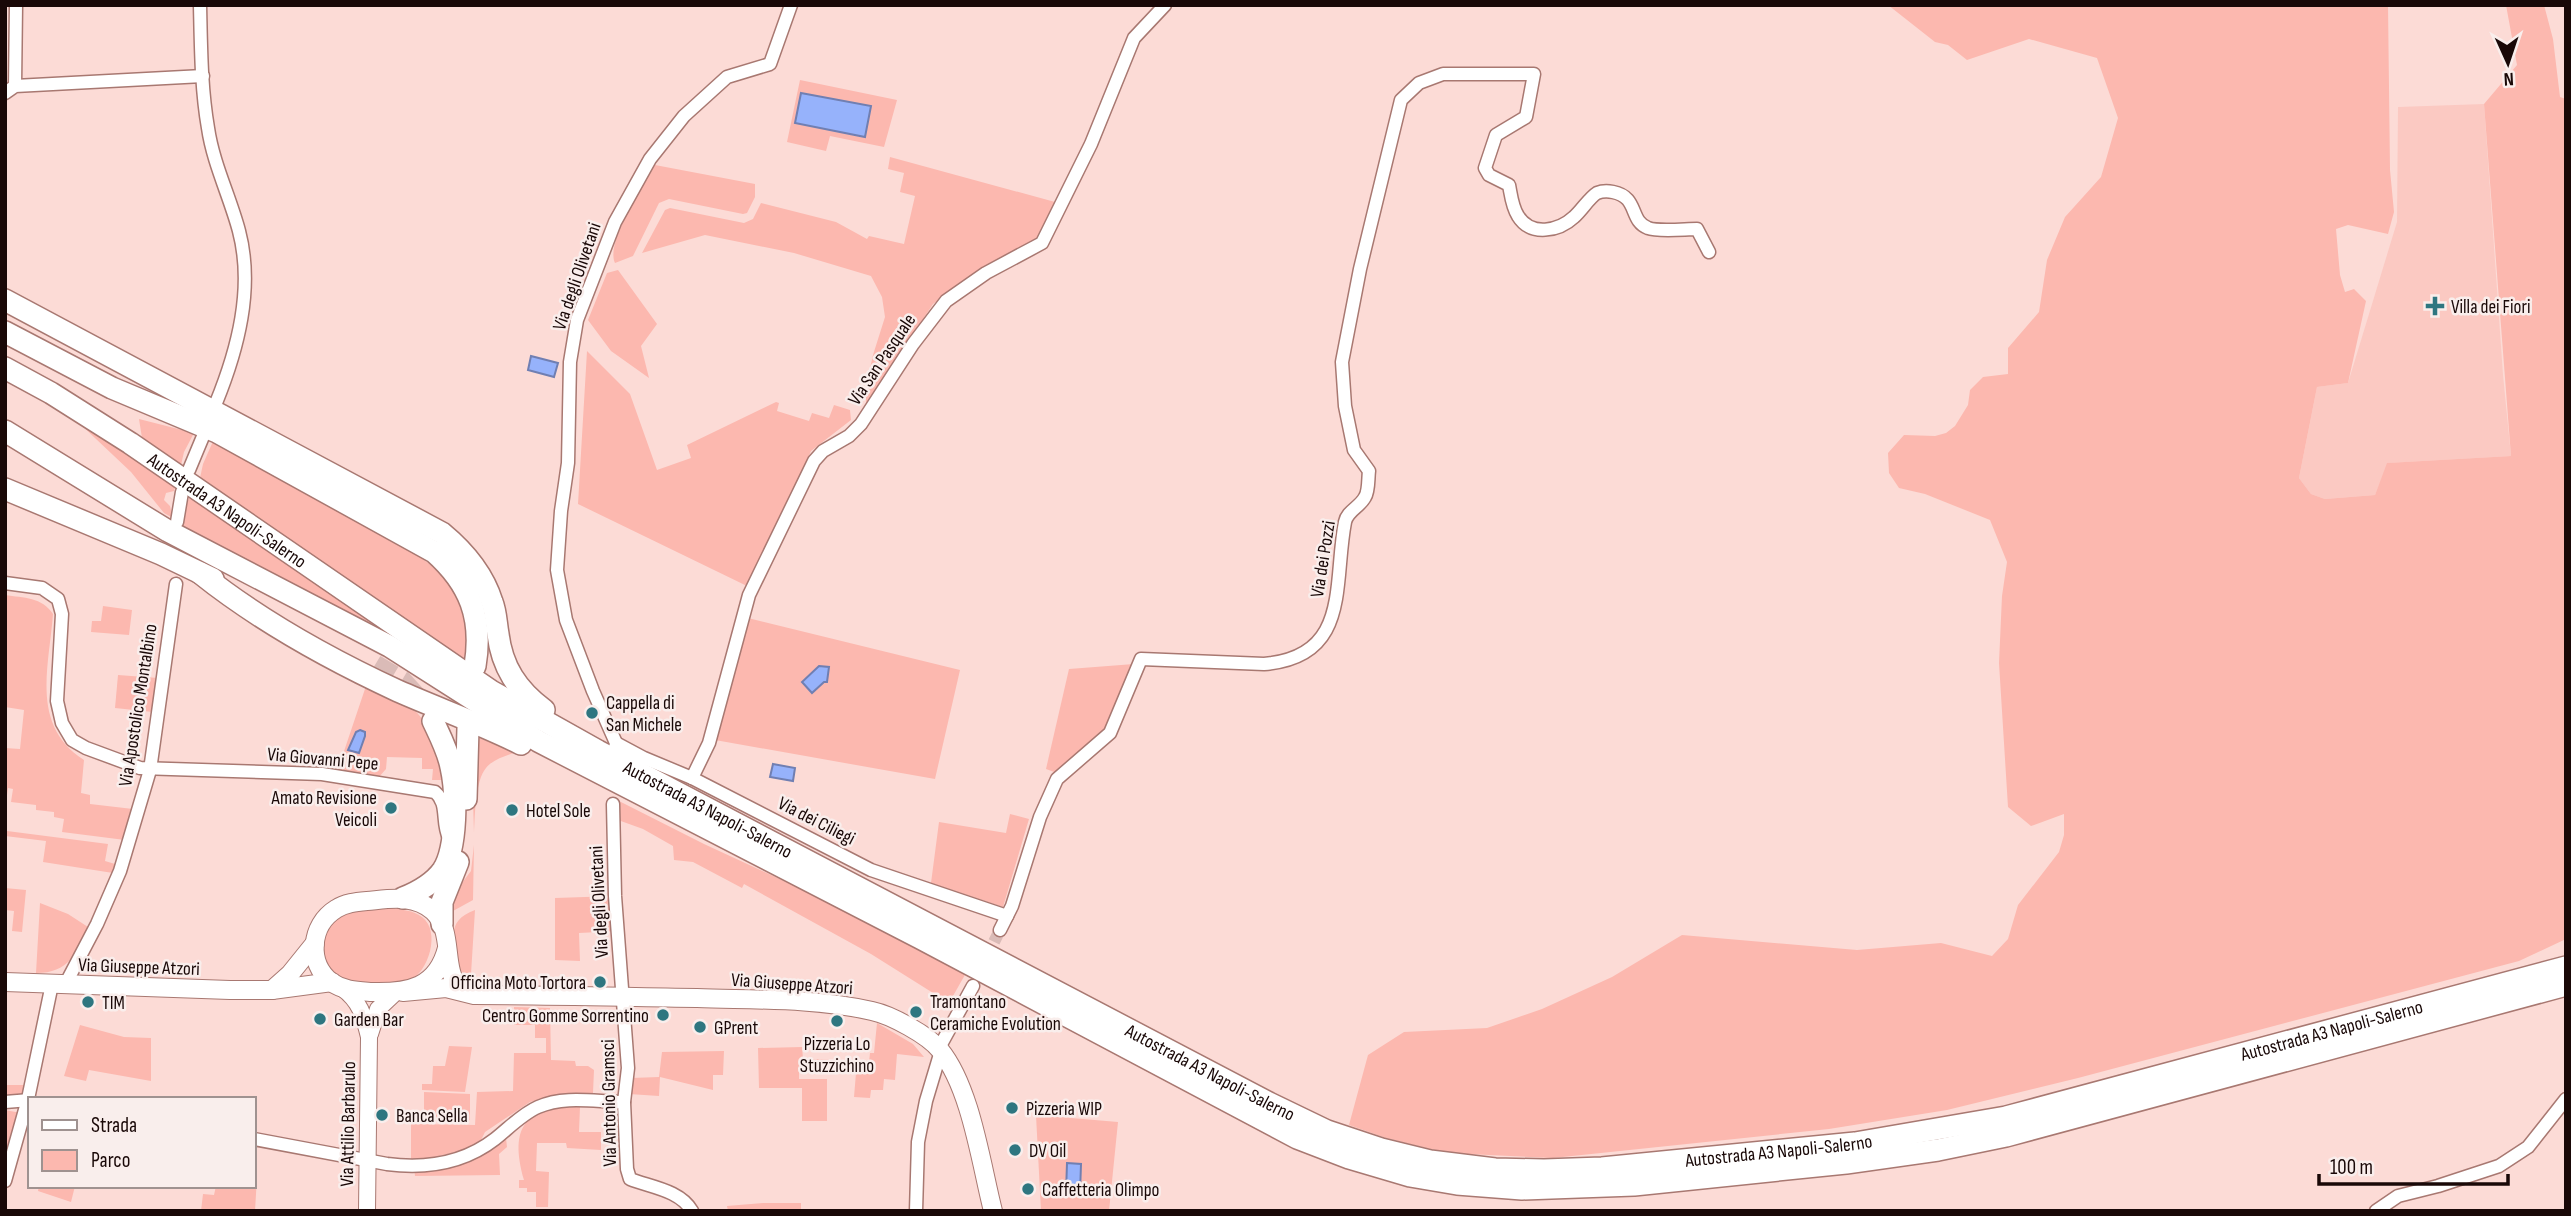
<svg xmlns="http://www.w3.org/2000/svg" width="2571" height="1216" font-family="'Sofia Sans Condensed',sans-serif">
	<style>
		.built { fill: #fbc9c2 }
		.green { fill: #fcb8af }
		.water { fill: #96b2fb; stroke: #707fb2; stroke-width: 2 }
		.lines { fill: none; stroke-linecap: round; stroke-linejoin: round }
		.street-tunnel { stroke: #dabbb7; stroke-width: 12; stroke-dasharray: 12 6; stroke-linecap: butt }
		.highway-tunnel { stroke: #dabbb7; stroke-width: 21; stroke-dasharray: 21 10; stroke-linecap: butt }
		.street-casing { stroke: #a87871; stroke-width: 15 }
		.secondary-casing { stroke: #a87871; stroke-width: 18 }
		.primary-casing { stroke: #a87871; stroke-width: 20 }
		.highway-casing { stroke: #a87871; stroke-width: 24 }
		.street { stroke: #fff; stroke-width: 12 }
		.secondary { stroke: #fff; stroke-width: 16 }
		.primary { stroke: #fff; stroke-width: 18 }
		.highway { stroke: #fff; stroke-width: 21 }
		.poi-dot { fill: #2e7680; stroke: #f9eeec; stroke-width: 2.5 }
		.labels { text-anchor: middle; stroke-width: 5; stroke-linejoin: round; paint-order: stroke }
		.street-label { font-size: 19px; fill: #190807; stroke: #f9eeec }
		.poi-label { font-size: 19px; fill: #190807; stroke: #f9eeec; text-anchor: start }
	</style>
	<rect width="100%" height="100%" fill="#fcdbd6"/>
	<path class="built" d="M2484,104L2503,375L2511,456L2388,463L2375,495L2325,499L2311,494L2299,478L2317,387L2348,383L2397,222L2398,107Z"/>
	<g class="green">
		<path d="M1888,5H2388L2390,170L2394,212L2388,234L2348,225L2336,229L2340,275L2345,292L2354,289L2366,301L2348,383L2317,387L2299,478L2311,494L2325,499L2375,495L2387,463L2511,456L2484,104L2517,65L2506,5H2544L2553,39L2560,97L2566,99V939L2519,961L2078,1078L1947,1110L1829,1129L1553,1158L1447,1153L1386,1138L1349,1125L1368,1055L1404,1032L1487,1028L1542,1009L1612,977L1682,935L1857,950L1941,943L1992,956L2008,939L2018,905L2059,852L2064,835V814L2031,826L2008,807L1999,663L2002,596L2007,562L1990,520L1925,494L1899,488L1889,473L1888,453L1904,435L1935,436L1946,433L1955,426L1968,405L1970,390L1983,377L2008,374V348L2039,312L2047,260L2065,217L2101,177L2118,118L2097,58L2029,39L1967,60L1948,45L1935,42Z"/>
		<path d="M800,80L897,100L884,147L830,136L826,151L787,142Z"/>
		<path d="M890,157L1055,202L1037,238L981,268L933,304L866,406V387L873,355L885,317L882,297L871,276L794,253L705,235L642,253L665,210L670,208L744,223L753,219L761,203L836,222L867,239L869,236L904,244L915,196L900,192L904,173L888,169Z"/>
		<path d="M655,165L755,184V197L747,213L743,214L669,199L659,203L633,256L615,263C605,242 644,185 655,165Z"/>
		<path d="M618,270L657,324L641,346L649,378L611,351L588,320L607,273Z"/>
		<path d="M587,351L630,394L657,470L691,458L687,445L776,402L779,403L777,411L809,421L812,413L829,418L834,405L850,410L851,420L811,451L793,493L747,586L578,504Z"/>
		<path d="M139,419L194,433L184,452L181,465L142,438Z"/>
		<path d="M77,421L176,484L174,491L166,493L164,500L170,506L173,518L164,513L131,472Z"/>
		<path d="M214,439L405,546L439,571L458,597L468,625V663L200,478L203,464Z"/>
		<path d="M192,495L381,625L377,630L181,526L183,507Z"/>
		<path d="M5,595C24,598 42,597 53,614C49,668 30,725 84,760L81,793L90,795V804L133,809L125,840L62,832L64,819L54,817V812L36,810V805L11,802L13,789L8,788L5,809V748L20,749L24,710L5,707Z"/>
		<path d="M103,606L132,610L129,635L91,632L92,621H101Z"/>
		<path d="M748,618L960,670L935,779L715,740Z"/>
		<path d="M1134,664L1106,730L1057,773L1046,769L1069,669Z"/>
		<path d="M118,675L158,678L153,712L115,708Z"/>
		<path d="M367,683C382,691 400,697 412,708C432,724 437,757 442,780H432L433,769H422V758L387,757L386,769L378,778L337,772Z"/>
		<path d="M471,735L516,752C506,756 493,759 486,768C475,781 475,816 474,833Z"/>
		<path d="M617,800L704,844L797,887L966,973L949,1003L871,954L744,884L742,888L693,862L674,860L673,846L643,829L618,820Z"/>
		<path d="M1010,814L1029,819L1003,907L931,883L939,822L1006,833Z"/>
		<path d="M7,831L108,844L105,861L115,864L113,873L43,862L46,841L5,836Z"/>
		<path d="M474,845L473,900L453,911L447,922L455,892L471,871Z"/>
		<path d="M5,888L26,890L22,932L12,931L14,911L5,910Z"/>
		<path d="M615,896L618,931L579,933L580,961L555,960V898Z"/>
		<path d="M40,903L68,914L88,927C76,954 69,973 36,973Z"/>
		<path d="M392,908C402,910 413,910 422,917C441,931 429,972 409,981C397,986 362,986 350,983C325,977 311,935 335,920C352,909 373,909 392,908Z"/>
		<path d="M475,910L471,974L467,975L457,969C454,943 444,921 475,910Z"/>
		<path d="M514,1007L550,1008L551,1060L575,1061L576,1066H588L594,1070L593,1093L557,1095L530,1102L485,1132L480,1142L464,1150L427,1159H411V1124L475,1125L477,1092L513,1091L514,1053H546V1038H535V1025H514Z"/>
		<path d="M877,1023L913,1044L924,1057L897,1054L895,1080L884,1079L883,1090H871L870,1098L854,1097L857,1061L869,1062L870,1053H874Z"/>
		<path d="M80,1025L124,1037L151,1038V1081L89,1070L86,1081L64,1076Z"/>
		<path d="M449,1046L472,1047L465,1092L422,1090V1084H432L433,1066H445Z"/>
		<path d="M802,1047L804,1071L799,1072V1079H827V1121H802V1088H759L758,1048Z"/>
		<path d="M724,1051L723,1075H713V1090L660,1077L659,1096L629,1094L631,1078L659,1077L662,1052Z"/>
		<path d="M808,1059H829V1072L808,1071Z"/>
		<path d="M5,1085H25L21,1100L5,1102Z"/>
		<path d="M424,1092L470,1094V1120L424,1119Z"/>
		<path d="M580,1107L579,1132H601V1150L567,1148L566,1143H537L536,1171L549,1172L548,1207H536V1192H527V1188H519V1180H524C509,1126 525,1107 580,1107Z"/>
		<path d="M5,1110L21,1113L10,1156L5,1154Z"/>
		<path d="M1036,1115L1118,1122L1109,1211H1041Z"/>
		<path d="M505,1130L507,1147L499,1154L500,1175L415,1176L414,1167L449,1162Z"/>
		<path d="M254,1177H257L255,1211H201L203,1194L214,1195L216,1186H254Z"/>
		<path d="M39,1186H75L71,1202L38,1191Z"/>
		<path d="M763,1203H801V1211H728L727,1206Z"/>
	</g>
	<g class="water">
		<path d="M801,93L871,106L865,137L795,123Z"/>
		<path d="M531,356L558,363L554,377L528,370Z"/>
		<path d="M819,666L829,667L827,682H824L812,693L802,682Z"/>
		<path d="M360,730L365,732V736L359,753L348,750L356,732Z"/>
		<path d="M773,764L795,768L793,781L770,777Z"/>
		<path d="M1067,1163L1081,1164L1080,1193H1066Z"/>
	</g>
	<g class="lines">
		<path class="street-tunnel" d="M986,958L1000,930"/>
		<path class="highway-tunnel" d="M375,665L402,681L422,703"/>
		<g class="street-casing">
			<g id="street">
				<path d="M200,5C201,46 201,88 208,128C213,163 230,197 239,231C254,288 238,349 216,403"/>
				<path d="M15,86L16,5"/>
				<path d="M5,93L15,86L203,76"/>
				<path d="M189,470L204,434"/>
				<path d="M177,522L182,492"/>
				<path d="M5,583L42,588L58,599L62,614L57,701L62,723L72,740L86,748L140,768L322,774L435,792C449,804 441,821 449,838"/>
				<path d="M616,743L644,758L692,778L871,870L1007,916"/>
				<path d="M615,749L616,743L593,691L566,620L557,570L561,511L568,463L570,362L577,320L615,222L650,159L684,116L727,77L770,64L791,5"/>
				<path d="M692,778L709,743L749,595L814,461L823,451L849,436L861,424L913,344L946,301L986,273L1042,243L1091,144L1134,38L1165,5"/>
				<path d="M613,804L615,896L628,1068L624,1102L627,1169L630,1179C650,1187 680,1190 692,1211"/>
				<path d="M1000,930L1012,906L1040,817L1057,779L1110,733L1141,659L1264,664C1351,657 1333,584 1345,522C1347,511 1360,507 1365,497C1369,491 1368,478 1369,471L1354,450L1345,406L1342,362L1360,269L1401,100L1419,83L1443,74H1534L1526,117L1496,135L1485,168L1489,175L1509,185C1511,195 1512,207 1518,216C1531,237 1559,231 1574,217C1582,210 1589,198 1597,193C1602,191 1608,191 1613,192C1639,197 1629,221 1648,228C1658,232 1685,229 1697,229L1709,252"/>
				<path d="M65,985L97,924L120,871L150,770L176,584"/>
				<path d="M939,1048L973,986"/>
				<path d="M5,1102L30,1100"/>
				<path d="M254,1139L387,1164C426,1169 464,1163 495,1139C509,1128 522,1114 538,1107C565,1095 596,1102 624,1102"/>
				<path d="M5,1181L28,1099L52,984"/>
				<path d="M916,1211L918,1142L926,1101L941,1051"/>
				<path d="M2376,1211L2398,1196L2438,1186L2499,1166L2528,1147L2566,1099"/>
			</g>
		</g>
		<g class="secondary-casing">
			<g id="secondary">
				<path d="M342,988C360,1001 364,1016 369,1037L367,1211"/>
				<path d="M370,1034L378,1009L395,993"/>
			</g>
		</g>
		<g class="primary-casing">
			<g id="primary">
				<path d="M447,948C437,988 408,993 372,992C358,991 344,991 331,982C307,963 310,925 336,909C345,903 356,902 367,901C390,899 414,894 433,911C455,932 441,967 460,990"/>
				<path d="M5,982L230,990H272L332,982"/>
				<path d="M272,990L290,974L315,943"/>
				<path d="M403,992L446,988L474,995C549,995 623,997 697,998C755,1000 816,998 872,1011C891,1015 928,1035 940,1050C971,1088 981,1164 993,1211"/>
			</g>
		</g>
		<g class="highway-casing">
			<g id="highway">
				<path d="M5,300L442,533C465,552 483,573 492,602C496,612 496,623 498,634C502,667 517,690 544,710"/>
				<path d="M5,332L112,388L217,432L434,552C470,584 483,618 475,666"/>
				<path id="s1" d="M5,368L51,393L130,443L491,691L598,751L1269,1103L1327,1131L1381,1149L1430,1161L1495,1169L1544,1170L1602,1168L1855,1143L2006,1117L2566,967"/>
				<path d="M5,431L168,531L389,646L538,741L920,938L1297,1138L1349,1158L1410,1176L1457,1184L1522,1189L1634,1185L1846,1163L1938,1150L2006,1136L2566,985"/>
				<path d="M5,489L161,554L213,579"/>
				<path d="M200,573C260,621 329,659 398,691C439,709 481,724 521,744"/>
				<path d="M466,799L468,728"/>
				<path d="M403,898C418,892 433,884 443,870C457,848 457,793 451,767C448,751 440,736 433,721"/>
				<path d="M442,924V902L458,862"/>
			</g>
		</g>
		<use href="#street" class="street"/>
		<use href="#secondary" class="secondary"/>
		<use href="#primary" class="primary"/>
		<use href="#highway" class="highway"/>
	</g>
	<g class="poi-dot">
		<path d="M2431.5 295.5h7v7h7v7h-7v7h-7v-7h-7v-7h7z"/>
		<circle cx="592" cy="713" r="7"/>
		<circle cx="391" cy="808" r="7"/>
		<circle cx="512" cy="810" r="7"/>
		<circle cx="600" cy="982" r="7"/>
		<circle cx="88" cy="1002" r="7"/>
		<circle cx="916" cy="1012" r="7"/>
		<circle cx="663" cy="1015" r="7"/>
		<circle cx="320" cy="1019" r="7"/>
		<circle cx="837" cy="1021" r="7"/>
		<circle cx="700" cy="1027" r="7"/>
		<circle cx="1012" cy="1108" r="7"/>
		<circle cx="382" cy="1115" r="7"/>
		<circle cx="1015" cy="1150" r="7"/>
		<circle cx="1028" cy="1189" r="7"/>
	</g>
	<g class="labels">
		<g class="street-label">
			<text transform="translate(576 276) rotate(-71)" y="7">Via degli Olivetani</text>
			<text transform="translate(881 359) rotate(-56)" y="7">Via San Pasquale</text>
			<text dy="7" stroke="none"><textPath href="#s1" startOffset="264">Autostrada A3 Napoli-Salerno</textPath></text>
			<text transform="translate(1322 559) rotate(-81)" y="7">Via dei Pozzi</text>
			<text transform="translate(137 705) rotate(-81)" y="7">Via Apostolico Montalbino</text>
			<text transform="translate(323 758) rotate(5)" y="7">Via Giovanni Pepe</text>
			<text dy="7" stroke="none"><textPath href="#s1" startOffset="831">Autostrada A3 Napoli-Salerno</textPath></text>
			<text transform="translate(817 820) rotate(27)" y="7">Via dei Ciliegi</text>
			<text transform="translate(598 902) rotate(-93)" y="7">Via degli Olivetani</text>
			<text transform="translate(139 966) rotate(2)" y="7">Via Giuseppe Atzori</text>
			<text transform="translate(792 983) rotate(4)" y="7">Via Giuseppe Atzori</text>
			<text dy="7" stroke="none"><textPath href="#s1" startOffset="2553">Autostrada A3 Napoli-Salerno</textPath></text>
			<text dy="7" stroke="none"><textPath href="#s1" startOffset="1398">Autostrada A3 Napoli-Salerno</textPath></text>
			<text transform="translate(608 1103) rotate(-91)" y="7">Via Antonio Gramsci</text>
			<text transform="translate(347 1124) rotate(-89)" y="7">Via Attilio Barbarulo</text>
			<text dy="7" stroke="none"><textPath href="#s1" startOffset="1986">Autostrada A3 Napoli-Salerno</textPath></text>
		</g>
		<g class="poi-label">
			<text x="2451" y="313">Villa dei Fiori</text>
			<text x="606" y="709">Cappella di<tspan x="606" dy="22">San Michele</tspan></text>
			<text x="377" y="804" text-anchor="end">Amato Revisione<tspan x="377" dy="22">Veicoli</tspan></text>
			<text x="526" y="817">Hotel Sole</text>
			<text x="586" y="989" text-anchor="end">Officina Moto Tortora</text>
			<text x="930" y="1008">Tramontano<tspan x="930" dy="22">Ceramiche Evolution</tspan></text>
			<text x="102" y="1009">TIM</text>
			<text x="649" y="1022" text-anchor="end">Centro Gomme Sorrentino</text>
			<text x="334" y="1026">Garden Bar</text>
			<text x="714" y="1034">GPrent</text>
			<text x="837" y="1050" text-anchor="middle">Pizzeria Lo<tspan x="837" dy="22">Stuzzichino</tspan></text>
			<text x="1026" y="1115">Pizzeria WIP</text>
			<text x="396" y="1122">Banca Sella</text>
			<text x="1029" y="1157">DV Oil</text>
			<text x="1042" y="1196">Caffetteria Olimpo</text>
		</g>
	</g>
	<rect width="2571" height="1216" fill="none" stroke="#190807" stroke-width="14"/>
	<rect x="28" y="1097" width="228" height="91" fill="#f9eeec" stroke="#9f9290" stroke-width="2"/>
	<rect x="42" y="1120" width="35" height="10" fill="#ffffff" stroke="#9f9290" stroke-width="2"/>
	<text x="91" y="1132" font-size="21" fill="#190807">Strada</text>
	<rect x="42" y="1150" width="35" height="21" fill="#fcb8af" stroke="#9f9290" stroke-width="2"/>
	<text x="91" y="1167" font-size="21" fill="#190807">Parco</text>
	<g transform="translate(2508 63) rotate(177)" stroke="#f9eeec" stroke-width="5" paint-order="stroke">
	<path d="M0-5L12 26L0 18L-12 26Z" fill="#190807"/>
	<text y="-10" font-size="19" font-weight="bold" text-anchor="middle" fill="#190807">N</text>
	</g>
	<path d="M2319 1174v10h189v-10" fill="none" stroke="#190807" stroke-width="3.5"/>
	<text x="2330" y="1174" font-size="21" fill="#190807" stroke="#f9eeec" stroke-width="5" paint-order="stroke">100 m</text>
</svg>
